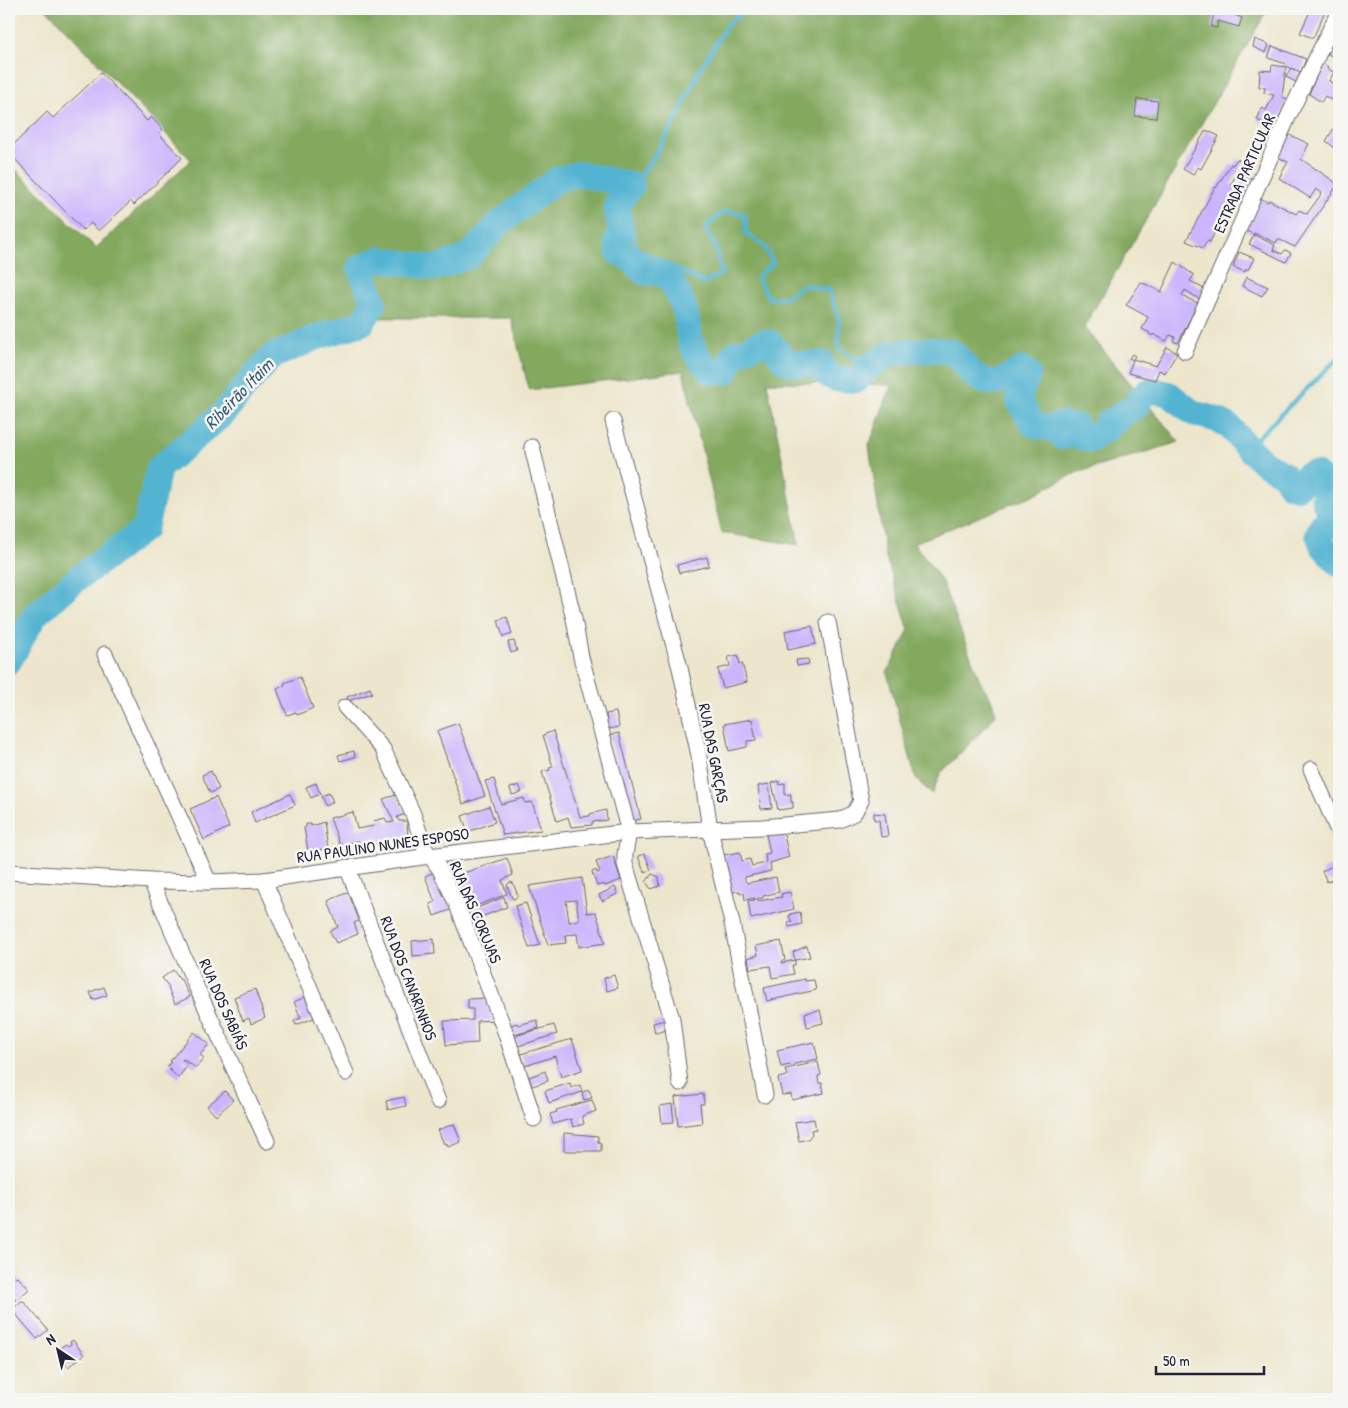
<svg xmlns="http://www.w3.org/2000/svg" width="1348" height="1408" font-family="'Patrick Hand',sans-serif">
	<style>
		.forest { fill: #83a95f; stroke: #52664d }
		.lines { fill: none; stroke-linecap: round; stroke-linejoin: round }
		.stream { stroke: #53b4d2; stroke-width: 4.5 }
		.river { stroke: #53b4d2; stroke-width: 26 }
		.building { fill: #ccb5fd; fill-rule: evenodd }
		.minor-casing { stroke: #69676e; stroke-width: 17 }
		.minor { stroke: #fff; stroke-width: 15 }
		.labels { text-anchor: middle; stroke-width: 5; stroke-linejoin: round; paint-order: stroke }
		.street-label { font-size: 16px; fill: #22223b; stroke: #f6f6f2 }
		.water-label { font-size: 18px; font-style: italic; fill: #365c77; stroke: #f6f6f2 }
	</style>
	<rect width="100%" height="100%" fill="#f6f6f2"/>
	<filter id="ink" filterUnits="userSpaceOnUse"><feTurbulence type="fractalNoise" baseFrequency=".02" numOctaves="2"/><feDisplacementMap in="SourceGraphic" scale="10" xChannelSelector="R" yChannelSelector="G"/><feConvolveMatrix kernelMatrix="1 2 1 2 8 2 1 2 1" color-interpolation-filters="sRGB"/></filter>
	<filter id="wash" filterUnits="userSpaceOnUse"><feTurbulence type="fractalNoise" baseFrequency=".0096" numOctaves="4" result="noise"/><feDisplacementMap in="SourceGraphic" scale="20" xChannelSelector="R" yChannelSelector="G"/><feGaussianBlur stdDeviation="1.12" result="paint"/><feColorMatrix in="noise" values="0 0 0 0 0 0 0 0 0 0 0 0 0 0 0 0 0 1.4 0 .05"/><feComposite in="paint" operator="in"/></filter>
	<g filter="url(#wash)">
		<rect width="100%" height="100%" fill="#ede6cc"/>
		<path class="forest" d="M46,9H1268L1084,327L1179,442L1076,473L1029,497L914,543L941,580L981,683L991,698L996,714L984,729L940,774L932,794L916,779L887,673L909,630L885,554L869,446L891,385L767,382L799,545L722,533L683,371L529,390L511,318H351L266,350L217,404L150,459L137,522L28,609L9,637V163L96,248L191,160Z"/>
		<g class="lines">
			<g class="stream">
				<path d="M745,9L727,25L700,69L678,115L652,160L632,185L627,206L636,248L704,283L722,273L715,246L705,228L725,211L745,214L746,233L764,246L773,263L757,277L769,298L786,297L803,285L829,290L839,320V348L854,358L891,353"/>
				<path d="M1248,447L1339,357"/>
			</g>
			<g class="river">
				<path d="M1339,526L1328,522L1322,525L1318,534L1322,545L1339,564"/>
				<path d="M9,661L35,615L77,579L145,529L159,468L222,415L255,375L273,356L317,337L362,323L374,303L360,267L380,259L435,268L469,256L501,222L558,179L579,174L632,185L616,206L621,229L617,242L619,253L629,257L644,272C649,273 658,272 663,274C672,277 684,305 686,314C688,325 688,334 692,345C696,354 703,363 710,371L726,372L734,354L763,342L771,343L785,361L798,364L822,363L826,374L835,379L857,380C865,369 877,360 890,354C897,351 944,348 951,352C960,357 965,368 973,374C992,390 1005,380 1022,369L1025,371L1028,375L1019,397V401L1033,424C1038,427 1048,428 1054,427C1057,426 1059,424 1062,424L1063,427L1060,434L1063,437L1069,435L1074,426H1077L1083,438H1087L1091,440L1096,435L1106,430L1108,422L1117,420L1123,413L1137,406L1138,401L1147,392L1157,391L1169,394L1193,413L1218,420L1230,427L1244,444L1263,462L1283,474L1290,485L1297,487L1302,484C1304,475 1308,473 1316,474C1329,484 1325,488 1324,501L1326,505L1339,504"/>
			</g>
		</g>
		<g id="blocks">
			<g class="building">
				<path d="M1215,9L1228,12L1242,18L1239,27L1218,21L1217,28L1211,27Z"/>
				<path d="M1311,9H1326L1313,38L1300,33Z"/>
				<path d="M1255,39L1269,45L1266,53L1253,47Z"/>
				<path d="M1333,43L1339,46V60L1328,54Z"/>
				<path d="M1272,46L1306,59L1301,72L1285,66L1286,64L1268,58Z"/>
				<path d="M1322,62L1328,67L1327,69L1334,72L1329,81L1339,87V101L1337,104L1325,96L1321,102L1309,94Z"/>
				<path d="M1272,65L1286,67L1282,97L1288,99L1274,128L1257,120L1262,108L1266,110L1274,95L1264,93L1265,87H1259L1260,70L1271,71Z"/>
				<path d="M1291,68L1300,73L1296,82L1286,77Z"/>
				<path d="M101,73L147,121L151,117L163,130L159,134L182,158L134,205L131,201L99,231L91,223L83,230L12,156L16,153L11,147L47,112L53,118Z"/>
				<path d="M1137,99L1158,101L1156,118L1135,116Z"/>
				<path d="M1334,128L1339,131L1338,138L1339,140V151L1326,141Z"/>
				<path d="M1206,130L1219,136L1201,169L1197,167L1193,175L1183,169Z"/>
				<path d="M1288,134L1309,144L1301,159L1338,184L1295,247L1278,239L1276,243L1254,233V235L1245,230L1260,198L1268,202L1269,200L1296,214L1299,210L1307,214L1322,193L1316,189L1310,198L1279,178L1288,162L1277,157Z"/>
				<path d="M1237,159L1243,162L1231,184L1239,188L1246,175L1254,179L1243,204L1232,197L1210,242L1207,241L1203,248L1186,241L1215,187L1216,188L1231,164L1233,165Z"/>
				<path d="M1254,235L1275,245L1273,250L1282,254L1285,250L1291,253L1286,262L1249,244Z"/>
				<path d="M1239,252L1254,258L1248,270L1246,269L1245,272L1233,267Z"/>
				<path d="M1175,262L1194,275L1190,281L1204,289L1199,299L1185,290L1182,296L1198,303L1178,343L1173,341L1175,337L1170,335L1166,341L1153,334L1152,336L1149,334L1150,333L1142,329L1148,317L1126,305L1141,282L1161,292Z"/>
				<path d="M1246,277L1268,287L1262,296L1242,286Z"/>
				<path d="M1167,347L1177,353L1165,373L1159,370L1155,380L1128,373L1133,360L1129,358L1132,354L1135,356L1133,359L1156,366Z"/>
				<path d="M707,557L709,566L679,573L677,565Z"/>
				<path d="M507,617L512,634L503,637L498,620Z"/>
				<path d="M812,626L816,644L788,650L785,631Z"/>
				<path d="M514,641L517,651L511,653L508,642Z"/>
				<path d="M738,655L740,664L742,663L747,682L723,688L718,669L730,666L728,657Z"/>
				<path d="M808,659L809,664L797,666L796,660Z"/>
				<path d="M300,677L313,708L297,715L296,712L287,715L277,689L285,685L284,683Z"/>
				<path d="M370,688L372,693L348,701L347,697Z"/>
				<path d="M616,712L619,727L608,729L606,714Z"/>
				<path d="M752,719L756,740L747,741V747L729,751L724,724Z"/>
				<path d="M458,723L485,796L463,804L437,731Z"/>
				<path d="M553,731L580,817L590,816V814L606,810L607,820L592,822V825L571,827L568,817L557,821L542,772L550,770L549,768L553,767L543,735Z"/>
				<path d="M619,733L641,819L631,821L609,735Z"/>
				<path d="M354,751L355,757L340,761L338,755Z"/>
				<path d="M211,771L219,789L210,793L202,775Z"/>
				<path d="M494,779L501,804L524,798L525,803L532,802L541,830L503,835L485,781Z"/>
				<path d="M779,781L780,785L785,783V795L791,794V802H793V808L778,810L772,783Z"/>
				<path d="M316,783L320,794L311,798L306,787Z"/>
				<path d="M769,784L772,808L761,809L758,786Z"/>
				<path d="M519,785L522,792L512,795L510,788Z"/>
				<path d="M329,793L333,802L325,806L321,796Z"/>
				<path d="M290,794L295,805L255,823L251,812Z"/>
				<path d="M396,795L406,814L397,817L399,821H407L408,842L405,843V846L396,847L395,840L389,841V843L371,845L372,851L361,852L359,841L340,845L330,818L353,812L357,829L374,826L373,821L385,818L387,823L394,822L383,799Z"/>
				<path d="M216,797L229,827L204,840L190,809Z"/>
				<path d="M489,806L495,822L468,832L462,816Z"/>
				<path d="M874,813L885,814L888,836L881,837L879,820H874Z"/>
				<path d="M324,822L328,849L308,851L304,828L306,827V824H311V826Z"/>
				<path d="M783,831L789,857L770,863L771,871L745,877V880L747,883L776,877L779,892L763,896V898L757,899L758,901L782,897L781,894L790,892L794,909L751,919L748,901L755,900V898L745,900L744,893H740V891L733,892L724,855L740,852L742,861L750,859L752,866L766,863L765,854L770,853L766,834Z"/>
				<path d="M645,854L651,870L644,872L638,856Z"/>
				<path d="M613,856L621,880L605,886L604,884L597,886L592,872L596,870L597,873L600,872L596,862Z"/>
				<path d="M507,858L513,875L502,880L507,894L471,908L458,875Z"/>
				<path d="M1339,863V896L1332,880L1327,882L1322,871Z"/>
				<path d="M437,871L453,909L434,916L430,904L435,902L425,876Z"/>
				<path d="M652,874L659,877L660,886L651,889L646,882Z"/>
				<path d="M582,878L587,913L596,912L605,943L579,947L577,934L565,935L566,943L548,945L529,886ZM576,900L579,920L569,922L566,901Z"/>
				<path d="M510,882L513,883L518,896L514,899L512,898L507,885Z"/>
				<path d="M615,887L618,894L602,901L599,895Z"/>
				<path d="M349,892L361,920L354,923L358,934L336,943L330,931L338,927L328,901Z"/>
				<path d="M504,897L507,907L473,920L470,911Z"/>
				<path d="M526,903L540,945L529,948L515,906Z"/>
				<path d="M800,912L802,924L789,927L788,923L792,922L789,916L791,915L790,914Z"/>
				<path d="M434,939L435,954L413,956L412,941Z"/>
				<path d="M781,941L785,960L782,961V963L795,960V965H792L794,974L772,978L770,966L750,969L748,958L758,955L756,946Z"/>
				<path d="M807,946L810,957L795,960L793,952Z"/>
				<path d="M173,970L180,980L181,979L190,997L175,1004L168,988L169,987L162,978Z"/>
				<path d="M614,975L618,988L607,991L604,978Z"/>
				<path d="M805,979V981L814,980L816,990L767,1001L764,988Z"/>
				<path d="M104,987L107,995L93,1000L90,992Z"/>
				<path d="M255,989L265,1018L251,1024L249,1018L243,1021L234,997Z"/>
				<path d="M305,997L314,1018L296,1025L294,1021L301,1018L294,1002Z"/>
				<path d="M486,998L494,1020L477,1021L478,1043L446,1045L444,1021L473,1020V1009H468V999Z"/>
				<path d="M820,1010L823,1023L807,1027L805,1013Z"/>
				<path d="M424,1012L429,1023L424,1025L419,1014Z"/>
				<path d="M537,1020L539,1028L514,1035L511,1025L517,1023L518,1025Z"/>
				<path d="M665,1020L667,1030L655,1033L653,1023Z"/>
				<path d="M554,1025L557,1034L518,1046L515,1038L518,1035Z"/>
				<path d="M194,1032L209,1044L200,1055L204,1058L196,1068L183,1059L182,1060L188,1065L178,1078L167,1067L171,1062L170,1061Z"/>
				<path d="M572,1039L582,1070L561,1077L555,1056L525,1066L521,1054Z"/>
				<path d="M814,1042L818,1059L781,1067L777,1050Z"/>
				<path d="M818,1062L821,1075L818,1076V1078L819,1083H822L824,1093L792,1100L791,1094L782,1095L778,1078L787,1076L785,1069Z"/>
				<path d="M545,1071L548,1081L532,1086L529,1077Z"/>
				<path d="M570,1083L571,1088L580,1085L582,1092L589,1090L592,1098L584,1100L582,1092L549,1103L545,1091Z"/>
				<path d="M225,1091L233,1100L216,1116L207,1106Z"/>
				<path d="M703,1094L704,1104H700L702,1123L678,1126L675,1097Z"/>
				<path d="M404,1097L406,1106L388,1110L386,1101Z"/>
				<path d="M592,1100L596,1111L582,1116L584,1124L573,1127L571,1119L553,1124L550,1114L557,1112L556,1110Z"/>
				<path d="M672,1104L674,1122L662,1123L660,1106Z"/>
				<path d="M814,1119L816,1129L811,1130L812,1134L808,1139L799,1141L795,1122Z"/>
				<path d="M454,1124L461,1142L448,1147L447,1143L444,1144L438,1130Z"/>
				<path d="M564,1133L598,1136V1142L601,1143V1151H564Z"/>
				<path d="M13,1275L16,1278L18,1277L29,1289L16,1301L15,1299L9,1304V1276L10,1277Z"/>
				<path d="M21,1301H23L48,1330L37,1339L13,1311L15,1309L14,1308Z"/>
				<path d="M73,1340L84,1355L68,1367L57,1350L66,1344L68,1346L71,1344L70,1342Z"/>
			</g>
		</g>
	</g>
	<g filter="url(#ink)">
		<use href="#blocks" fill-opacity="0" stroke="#69676e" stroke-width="1"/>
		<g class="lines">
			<g class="minor-casing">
				<g id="minor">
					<path d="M1185,351L1289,115L1339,11"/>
					<path d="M613,421L680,668L699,756L710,829L732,923L765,1095"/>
					<path d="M532,447L574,619L581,657L629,832L625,854V864L672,1019L680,1083"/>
					<path d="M105,654L209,882"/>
					<path d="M345,707L383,749L413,814L425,849L439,868L456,902L506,1034L534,1119"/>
					<path d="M1311,769L1339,833"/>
					<path d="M347,867L438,1101"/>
					<path d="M9,872L151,881L209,882L264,880L429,856L629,832L762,827L840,820L854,813L861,801L828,622"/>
					<path d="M264,880L346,1073"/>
					<path d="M151,881L196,986L267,1141"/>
				</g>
			</g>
			<use href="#minor" class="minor"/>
		</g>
	</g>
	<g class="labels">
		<g class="street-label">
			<text transform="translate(1244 173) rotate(-66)" y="6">ESTRADA PARTICULAR</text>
			<text transform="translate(714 753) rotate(79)" y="6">RUA DAS GARÇAS</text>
			<text transform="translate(383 845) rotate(-8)" y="6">RUA PAULINO NUNES ESPOSO</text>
			<text transform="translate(476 912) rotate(67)" y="6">RUA DAS CORUJAS</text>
			<text transform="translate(409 978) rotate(69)" y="6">RUA DOS CANARINHOS</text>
			<text transform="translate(224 1004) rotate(66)" y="6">RUA DOS SABIÁS</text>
		</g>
		<g class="water-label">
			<text transform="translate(239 394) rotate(-46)" y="6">Ribeirão Itaim</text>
		</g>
	</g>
	<rect width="1348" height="1408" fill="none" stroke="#f6f6f2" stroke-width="30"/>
	<g transform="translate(58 1350) rotate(325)" stroke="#f6f6f2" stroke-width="4" paint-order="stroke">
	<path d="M0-4L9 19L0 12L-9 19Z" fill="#22223b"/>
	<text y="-8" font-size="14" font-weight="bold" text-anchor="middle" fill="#22223b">N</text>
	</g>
	<path d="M1156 1366v8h108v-8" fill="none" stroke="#22223b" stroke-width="2.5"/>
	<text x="1163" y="1366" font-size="15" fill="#22223b" stroke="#f6f6f2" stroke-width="4" paint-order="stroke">50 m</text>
</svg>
